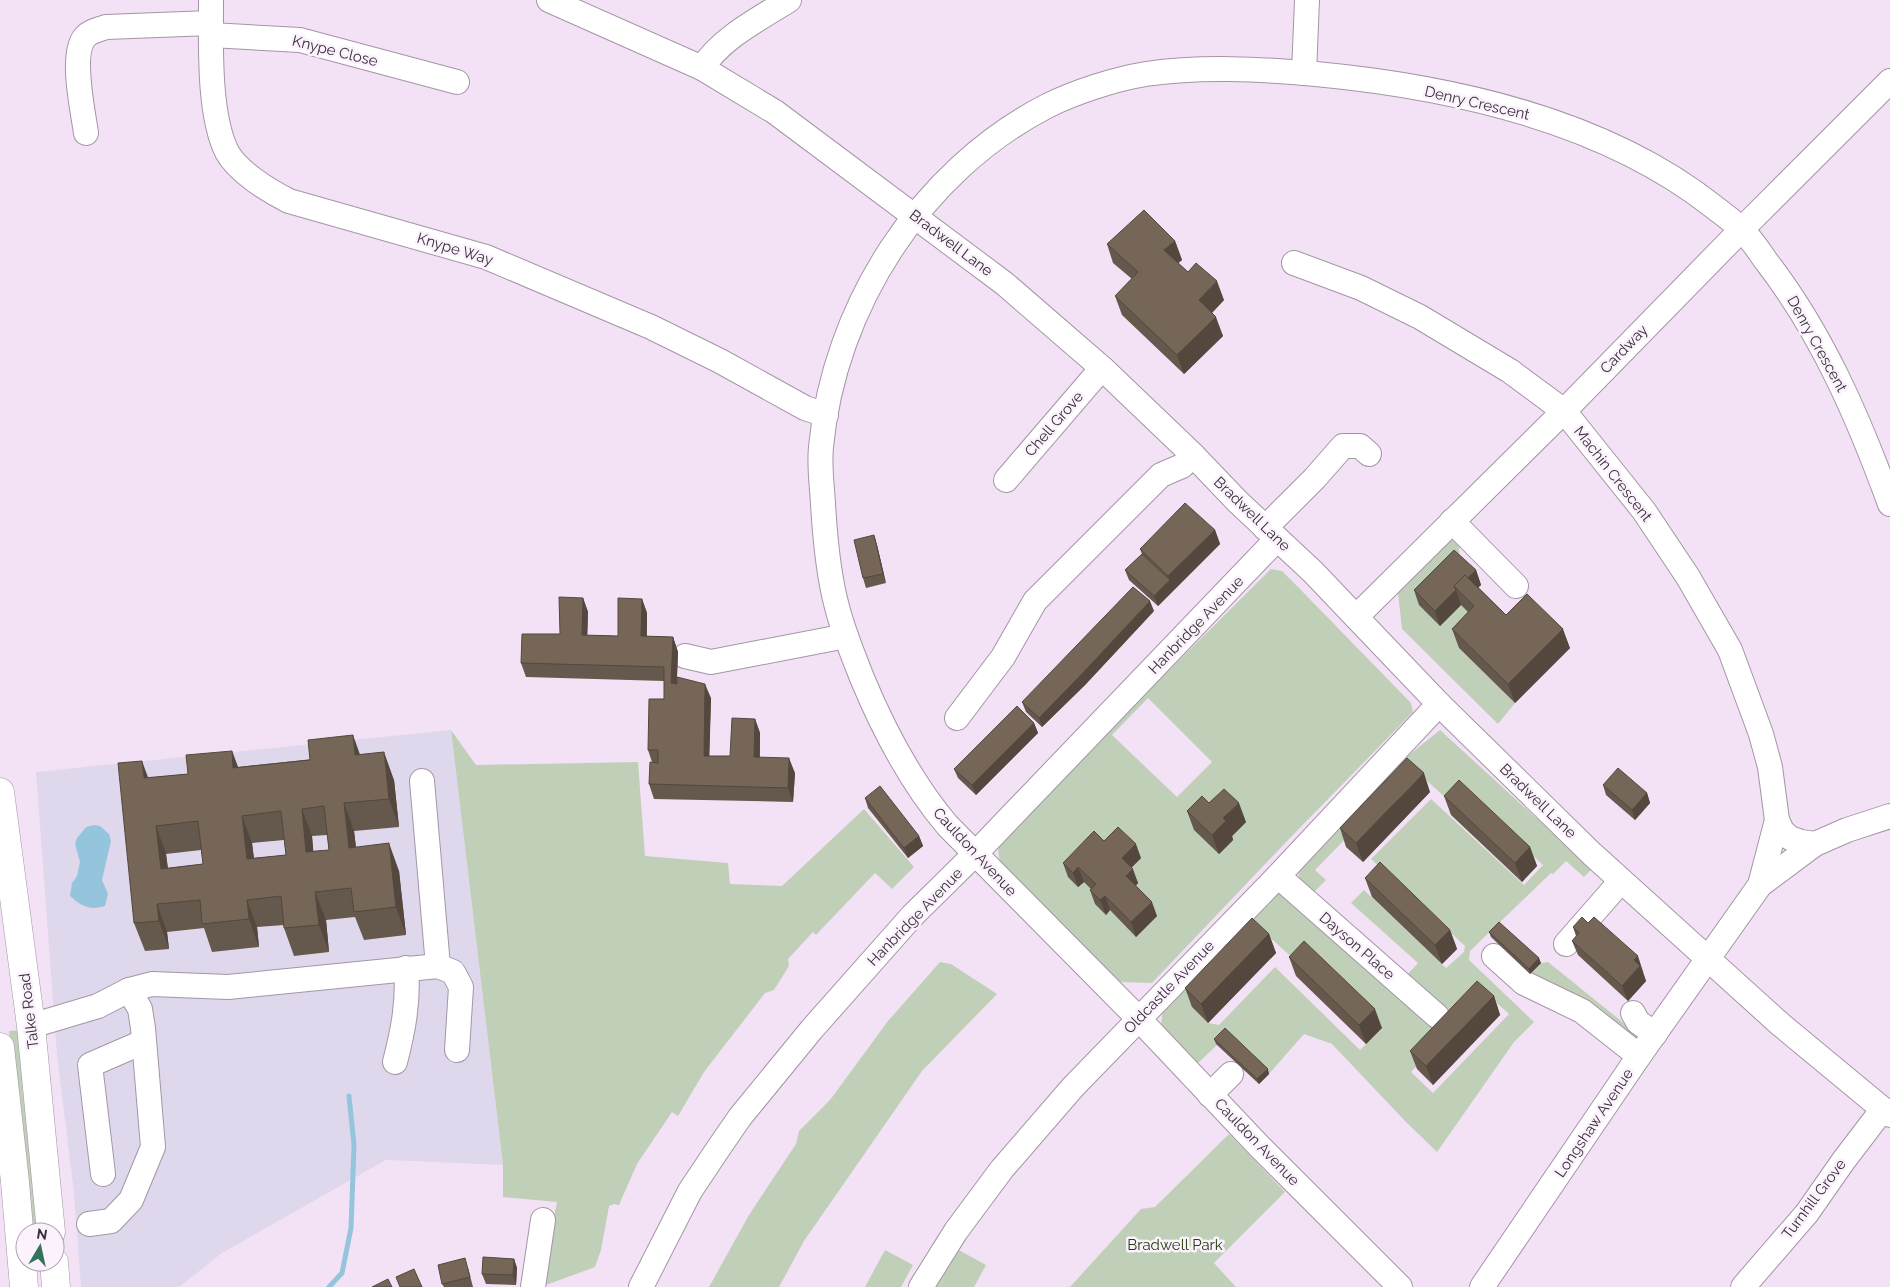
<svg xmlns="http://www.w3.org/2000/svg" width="1890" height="1287" font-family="Raleway,sans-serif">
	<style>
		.medical { fill: #dfd8ec }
		.green { fill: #c0d0b8; fill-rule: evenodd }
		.water { fill: #95c5dd }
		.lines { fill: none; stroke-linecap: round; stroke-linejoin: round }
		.stream { stroke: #95c5dd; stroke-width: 5 }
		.minor-casing { stroke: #a495a6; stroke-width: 26 }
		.highway-casing { stroke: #a495a6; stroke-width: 29 }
		.minor { stroke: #fff; stroke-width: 24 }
		.highway { stroke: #fff; stroke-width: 28 }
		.wall { fill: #65584c; fill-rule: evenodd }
		.shaded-wall { fill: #53473e }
		.building { fill: #766658; stroke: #53473e; fill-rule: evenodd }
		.labels { text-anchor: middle; stroke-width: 5; stroke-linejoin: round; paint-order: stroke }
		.street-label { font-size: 15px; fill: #363037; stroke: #fcf2fd }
		.park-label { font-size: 15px; fill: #214108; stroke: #fcf2fd }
	</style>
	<rect width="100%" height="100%" fill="#f3e2f5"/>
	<path class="medical" d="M451,730L503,1165L386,1160L222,1253L179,1287H81L74,1193L57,1055L36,772Z"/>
	<g class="green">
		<path d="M1452,539L1461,545L1459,549L1460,564L1440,625L1461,605L1481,625L1459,648L1515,703L1498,724L1402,629L1398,593Z"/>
		<path d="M1271,569L1282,571L1299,588L1411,703L1413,712L1289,839L1152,983L1119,982L1000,863L998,849L1002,841L1147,692ZM1148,698L1212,762L1177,797L1112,735Z"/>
		<path d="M451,730L476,765L638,762L645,856L728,863L730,884L782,886L864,809L914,867L892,889L875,873L816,935L813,932L788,959L789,966L774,990L765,993L704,1072L678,1116L672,1112L637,1164L619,1205L614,1204L609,1206L601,1250L595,1267L546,1285L540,1284L557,1202L503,1197V1165Z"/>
		<path d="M1440,730L1592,869L1584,877L1566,861L1553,874L1551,873L1470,951L1469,960L1534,1022L1514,1042L1437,1152L1407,1123L1332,1044L1304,1034L1269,1074L1217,1045L1197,1064L1161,1027L1163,1006L1269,896L1279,894L1292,897L1452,1030L1411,1072L1433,1093L1509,1014L1488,995L1458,1024L1406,976L1418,963L1351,903L1364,890L1446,968L1464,952L1465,946L1371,859L1431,799L1524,885L1543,865L1460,786L1447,799L1414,769L1315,870L1326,880L1311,895C1301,886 1297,880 1299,866L1402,757L1404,759ZM1263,931L1298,963L1313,945L1308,952L1382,1029L1360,1050L1275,967L1219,1025L1208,1023L1192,1007Z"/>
		<path d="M940,962L951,964L997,994L922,1071L804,1241L779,1287H709L749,1215L796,1144L799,1131L830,1100L888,1021Z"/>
		<path d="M1548,962L1641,1037L1632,1047L1530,974L1541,963Z"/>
		<path d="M22,1030L42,1232H28L9,1031Z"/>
		<path d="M1229,1134L1285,1192L1214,1263L1236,1287H1070L1141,1209L1155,1207Z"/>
		<path d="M957,1249L986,1265L974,1287H935Z"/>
		<path d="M885,1250L913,1265L901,1287H865Z"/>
	</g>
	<path class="water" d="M94,825L100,826L109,834L111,841L102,880L108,894L105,906C90,911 81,906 70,896L72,883L77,876L80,862L75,844L77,838L86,827Z"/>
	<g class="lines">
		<path class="stream" d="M329,1287L342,1273L351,1228L354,1145L349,1096"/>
		<g class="minor-casing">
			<g id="minor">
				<path d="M211,0C211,42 208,114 227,152C238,172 269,191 289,201L486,257L651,327L720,361L805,408L826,415"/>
				<path d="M549,0L702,68L775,112L1005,284L1102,368L1193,455L1238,502L1313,572L1439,704L1592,854L1780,1024L1890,1115"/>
				<path d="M211,35L300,40L457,82"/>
				<path d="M702,68C721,38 759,19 789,0"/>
				<path d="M1304,73L1307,0"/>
				<path d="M86,133C83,111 70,54 85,37C90,31 98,30 106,27L211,23"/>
				<path d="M1294,263L1361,288L1420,317L1510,371L1564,411L1644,511L1688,577L1730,650L1761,734L1770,767L1777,820L1782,831L1790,838L1801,842L1815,844"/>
				<path d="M1006,480L1102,368"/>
				<path d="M1452,521L1516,586"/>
				<path d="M1265,528L1315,478L1343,446H1360L1369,454"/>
				<path d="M1356,617L1564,411L1742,229L1890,81"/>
				<path d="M685,656L711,662L846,636"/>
				<path d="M957,718L1003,657L1035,601L1161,475L1182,466L1193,455"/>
				<path d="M422,781L438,966"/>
				<path d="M1278,876L1437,1016"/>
				<path d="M1760,885L1777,820"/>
				<path d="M1566,944L1621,881"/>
				<path d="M1494,956L1524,983L1582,1011L1639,1056"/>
				<path d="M1633,1013L1638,1022L1655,1034"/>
				<path d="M31,1026L98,1006L129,990L152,984L228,987L438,966L453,972L461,987L457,1050"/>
				<path d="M395,1062C403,1031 409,1001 406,968"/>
				<path d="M1210,1095L1231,1074"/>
				<path d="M103,1174L90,1065L143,1042"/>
				<path d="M89,1224L111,1221L131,1200L153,1147L143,1028L140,1009L129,990"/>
				<path d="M533,1287L543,1220"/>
				<path d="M641,1287L690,1191L718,1149L740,1117L812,1029L913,915L975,854L1277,539"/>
				<path d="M921,1287L956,1231L1002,1169L1073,1087L1278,876L1439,704"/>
				<path d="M1400,1287L1259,1146L1138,1018L947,825C910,781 884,731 862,678C853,655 843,631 837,607C828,574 825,538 823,504C822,485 819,466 821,447C834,307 921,171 1047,106C1075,92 1115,79 1146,74C1201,66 1260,69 1316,74C1453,87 1604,120 1714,207C1724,215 1735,222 1743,231C1752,240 1759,251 1766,261C1822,333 1859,419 1890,504"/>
				<path d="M1482,1287L1639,1056L1760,885L1815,844L1847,830L1890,816"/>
				<path d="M1743,1287L1807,1213L1844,1160L1883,1109"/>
			</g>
		</g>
		<g class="highway-casing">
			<g id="highway">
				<path d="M0,792L31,1026L51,1232"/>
				<path d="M0,1047L15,1182L24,1287"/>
				<path d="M54,1262L56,1287"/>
			</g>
		</g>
		<use href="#minor" class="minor"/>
		<use href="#highway" class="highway"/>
	</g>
	<g class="wall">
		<path d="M1175,241L1182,260L1178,263L1188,272L1224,300L1212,313L1223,336L1184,374L1122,315L1115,296L1132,279L1113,263L1107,244Z"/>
		<path d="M1215,530L1220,544L1158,606L1129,580L1125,570L1142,554L1140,549Z"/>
		<path d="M874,535L877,545L886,583L866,588L863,578Z"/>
		<path d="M1476,570L1481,585L1478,587L1506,615L1570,648L1515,703L1459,648L1452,629L1468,612L1461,605L1440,626L1419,605L1414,590Z"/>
		<path d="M583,598L588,612L587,635L618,636L642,599L647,613V636L673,637L678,652L677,677L711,698L709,756H730L755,719L760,733V757L795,773L793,802L654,799L649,784L652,762L648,750L664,699V681L526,677L521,663L560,634Z"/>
		<path d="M1154,611L1085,685L1042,727L1026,712L1022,702Z"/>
		<path d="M1034,723L1038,733L976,795L958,778L954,769Z"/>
		<path d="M232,751L238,767L360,754L394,780L399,827L354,831L356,847L399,871L406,935L364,940L355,917L326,920L329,952L294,956L284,928V925L257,927L259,947L212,952L204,928L167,932L169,949L145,951L134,923L148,778L188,774ZM327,835L329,850L313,851L312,836ZM284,840L286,855L254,858L252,843ZM201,850L203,864L168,868L166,854Z"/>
		<path d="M1603,785L1647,793L1650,803L1635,820L1606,795Z"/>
		<path d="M1430,792L1363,862L1346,847L1340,828Z"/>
		<path d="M1444,796L1530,847L1537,866L1522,882L1451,815Z"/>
		<path d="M865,798L919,836L923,846L908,858L868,808Z"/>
		<path d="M1209,803L1246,822L1232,836L1233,840L1219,854L1194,830L1187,811Z"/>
		<path d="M1104,841L1141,858L1131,868L1138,883L1136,886L1157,916L1136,937L1110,910L1106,915L1095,904L1090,890L1091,889L1084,882L1078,887L1068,877L1063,863Z"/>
		<path d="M1365,878L1450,930L1457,949L1442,964L1372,897Z"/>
		<path d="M1573,927L1643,971H1642L1646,981L1628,1001L1578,955L1572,941L1576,936Z"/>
		<path d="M1489,932L1541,963L1530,974L1491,937Z"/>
		<path d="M1269,934L1276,953L1208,1023L1192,1007L1185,988Z"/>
		<path d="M1289,957L1382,1028L1366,1044L1296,976Z"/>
		<path d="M1494,996L1500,1015L1433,1085L1417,1069L1410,1051Z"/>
		<path d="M1214,1039L1269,1074L1259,1084L1216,1044Z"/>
		<path d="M514,1259L517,1268L516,1285L486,1284L482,1274Z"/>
		<path d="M468,1268L473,1287H444L442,1284Z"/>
	</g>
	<g class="shaded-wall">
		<path d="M1175,241L1182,260L1171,269L1164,250Z"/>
		<path d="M1217,281L1224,300L1206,319L1199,300Z"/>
		<path d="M1216,317L1223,336L1184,374L1177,355Z"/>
		<path d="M1215,530L1220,544L1158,606L1154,596L1170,580L1168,576Z"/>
		<path d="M874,535L877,545L886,583L883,574Z"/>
		<path d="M1476,570L1481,585L1467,599L1457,589Z"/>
		<path d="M1456,590L1461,605L1440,626L1435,611Z"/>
		<path d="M583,598L588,612L587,649L582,635Z"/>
		<path d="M642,599L647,613L646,650L641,636Z"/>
		<path d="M1150,601L1154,611L1085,685L1042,727L1039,718Z"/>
		<path d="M1563,629L1570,648L1515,703L1508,684Z"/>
		<path d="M673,637L678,652L676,698L671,683Z"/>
		<path d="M705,684L711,698L709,770L704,756Z"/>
		<path d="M755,719L760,733L759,771L754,757Z"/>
		<path d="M1034,723L1038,733L976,795L972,785Z"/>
		<path d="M353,735L363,763L355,755Z"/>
		<path d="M232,751L242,778L233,768Z"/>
		<path d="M384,752L394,780L399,827L389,799Z"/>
		<path d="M789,758L795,773L793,802L788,788Z"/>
		<path d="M142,761L152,788L144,778Z"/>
		<path d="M1424,773L1430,792L1363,862L1356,843Z"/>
		<path d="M1647,793L1650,803L1635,820L1632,810Z"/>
		<path d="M344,803L354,831L359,875L349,848Z"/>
		<path d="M1239,803L1246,822L1232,836L1233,840L1219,854L1212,835L1223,818Z"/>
		<path d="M302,809L312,836L316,880L306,852Z"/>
		<path d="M242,816L252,843L257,887L247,859Z"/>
		<path d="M156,826L166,854L171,896L161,869Z"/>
		<path d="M919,836L923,846L908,858L904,848Z"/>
		<path d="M389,843L399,871L406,935L396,907Z"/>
		<path d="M1136,844L1141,858L1127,872L1122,858Z"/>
		<path d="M1530,847L1537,866L1522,882L1515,863Z"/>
		<path d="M1078,867L1084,882L1078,887L1073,873Z"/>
		<path d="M1133,869L1138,883L1131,890L1126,876Z"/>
		<path d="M315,892L326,920L329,952L319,925Z"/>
		<path d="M1105,896L1110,910L1106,915L1100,900Z"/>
		<path d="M247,900L257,927L259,947L249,919Z"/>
		<path d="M1152,902L1157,916L1136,937L1131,922Z"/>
		<path d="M157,904L167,932L169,949L159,921Z"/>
		<path d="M1450,930L1457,949L1442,964L1435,945Z"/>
		<path d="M1269,934L1276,953L1208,1023L1201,1004Z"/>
		<path d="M1638,956L1646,981L1628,1001L1622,986L1634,960Z"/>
		<path d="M1539,958L1541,963L1530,974L1529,969Z"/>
		<path d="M1494,996L1500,1015L1433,1085L1426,1066Z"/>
		<path d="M1375,1009L1382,1028L1366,1044L1359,1025Z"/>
		<path d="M1268,1069L1269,1074L1259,1084L1257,1079Z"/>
		<path d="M514,1259L517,1268L516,1285L513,1275Z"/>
	</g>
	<g class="building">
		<path d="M1144,210L1175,241L1164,250L1188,272L1196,263L1217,281L1199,300L1216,317L1177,355L1115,296L1138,272L1107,244Z"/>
		<path d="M1185,503L1215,530L1168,576L1140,549Z"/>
		<path d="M874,535L883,574L863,578L854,540Z"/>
		<path d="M1454,550L1476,570L1468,578L1465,575L1454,586L1456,590L1435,611L1414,590Z"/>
		<path d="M1142,554L1170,580L1154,596L1125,570Z"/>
		<path d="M1465,575L1506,615L1527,594L1563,629L1508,684L1452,629L1474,606L1454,586Z"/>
		<path d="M1133,587L1150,601L1081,675L1039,718L1022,702Z"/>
		<path d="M559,597L583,598L582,635L618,636V598L642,599L641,636L673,637L671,683L677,684V677L705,684L704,756H730L732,718L755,719L754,757L789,758L788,788L649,784L650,762L658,763V750H648L649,699H664V667L521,663L522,634H560Z"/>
		<path d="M1017,706L1034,723L972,785L954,769Z"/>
		<path d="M353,735L355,755L384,752L389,799L344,803L349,848L389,843L396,907L354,912L351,888L315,892L319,925L284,928L281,896L247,900L249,919L202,924L200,900L157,904L159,921L134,923L118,763L142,761L144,778L188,774L186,755L232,751L233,768L310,760L308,740ZM324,806L329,850L306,852L302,809ZM281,811L286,855L247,859L242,816ZM198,821L203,864L161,869L156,826Z"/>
		<path d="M1407,758L1424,773L1356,843L1340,828Z"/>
		<path d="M1618,768L1647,793L1632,810L1603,785Z"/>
		<path d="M1459,780L1530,847L1515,863L1444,796Z"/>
		<path d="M880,786L919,836L904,848L865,798Z"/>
		<path d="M1224,789L1239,803L1223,818L1226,821L1212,835L1187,811L1202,796L1209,803Z"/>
		<path d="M1118,827L1136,844L1122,858L1133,869L1126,876L1152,902L1131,922L1105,896L1100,900L1090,890L1096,884L1078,867L1073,873L1063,863L1094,831L1104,841Z"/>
		<path d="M1380,862L1450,930L1435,945L1365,878Z"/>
		<path d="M1582,917L1588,923L1594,917L1638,956L1634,960L1640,966L1622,986L1572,941L1579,933L1573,927Z"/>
		<path d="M1252,918L1269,934L1201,1004L1185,988Z"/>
		<path d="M1499,922L1539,958L1529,969L1489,932Z"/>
		<path d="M1304,941L1375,1009L1359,1025L1289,957Z"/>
		<path d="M1477,981L1494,996L1426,1066L1410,1051Z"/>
		<path d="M1225,1028L1268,1069L1257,1079L1214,1039Z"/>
		<path d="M483,1257L514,1259L513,1275L482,1274Z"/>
		<path d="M465,1258L470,1277L442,1284L438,1265Z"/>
		<path d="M414,1269L422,1287H400L396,1277Z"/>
		<path d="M388,1279L392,1287H372Z"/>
	</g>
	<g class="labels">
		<g class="street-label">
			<text transform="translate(335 51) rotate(14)" y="5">Knype Close</text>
			<text transform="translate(1477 103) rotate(13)" y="5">Denry Crescent</text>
			<text transform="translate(951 243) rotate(37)" y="5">Bradwell Lane</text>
			<text transform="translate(455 249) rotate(17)" y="5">Knype Way</text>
			<text transform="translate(1817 344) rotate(61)" y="5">Denry Crescent</text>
			<text transform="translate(1624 349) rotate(-46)" y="5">Cardway</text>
			<text transform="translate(1054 424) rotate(-49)" y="5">Chell Grove</text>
			<text transform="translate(1613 474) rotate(52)" y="5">Machin Crescent</text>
			<text transform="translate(1252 514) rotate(44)" y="5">Bradwell Lane</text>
			<text transform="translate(1196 625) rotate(-46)" y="5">Hanbridge Avenue</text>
			<text transform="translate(1538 801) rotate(44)" y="5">Bradwell Lane</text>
			<text transform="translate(975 852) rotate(47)" y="5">Cauldon Avenue</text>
			<text transform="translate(915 917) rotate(-46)" y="5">Hanbridge Avenue</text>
			<text transform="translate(1357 946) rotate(41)" y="5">Dayson Place</text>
			<text transform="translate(1169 987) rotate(-46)" y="5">Oldcastle Avenue</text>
			<text transform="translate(29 1011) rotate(-97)" y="5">Talke Road</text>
			<text transform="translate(1594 1123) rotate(-56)" y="5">Longshaw Avenue</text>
			<text transform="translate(1257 1142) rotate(46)" y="5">Cauldon Avenue</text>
			<text transform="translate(1814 1199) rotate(-53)" y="5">Turnhill Grove</text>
		</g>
		<g class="park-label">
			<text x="1175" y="1250">Bradwell Park</text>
		</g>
	</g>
	<g transform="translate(40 1247) rotate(9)"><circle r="24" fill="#fcf2fd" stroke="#ada4ae"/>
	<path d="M0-4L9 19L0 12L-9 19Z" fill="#36735d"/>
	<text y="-8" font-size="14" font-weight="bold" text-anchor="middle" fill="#363037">N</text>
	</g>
</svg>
